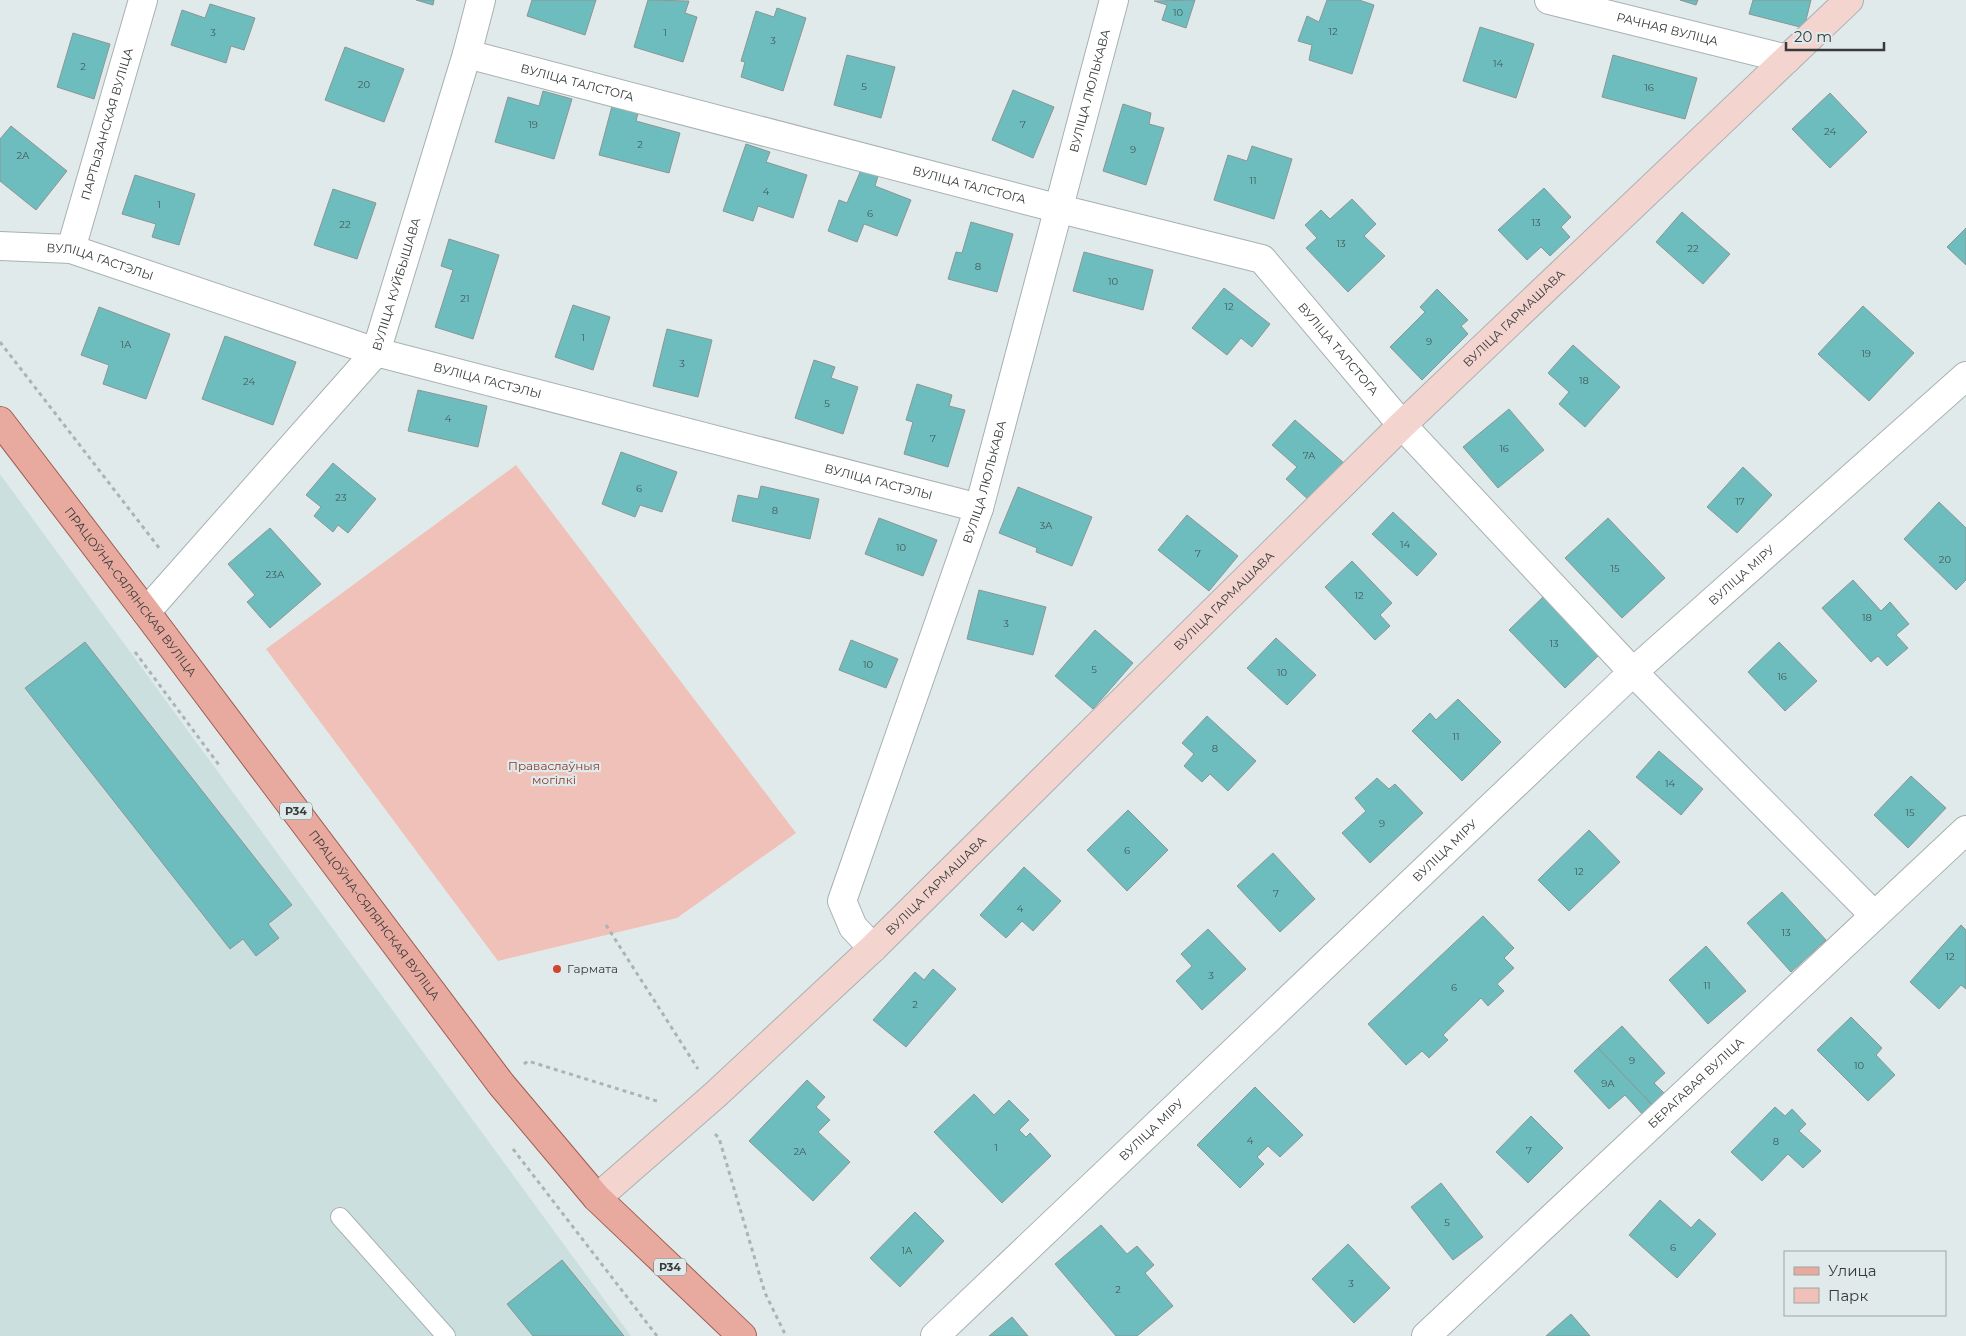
<svg xmlns="http://www.w3.org/2000/svg" width="1966" height="1336" font-family="Montserrat,sans-serif">
	<style>
		.built { fill: #ccdfdf }
		.green { fill: #f0c1b8 }
		.building { fill: #6ebdbe; stroke: #8c9595 }
		.lines { fill: none; stroke-linecap: round; stroke-linejoin: round }
		.lane-casing { stroke: #a8b1b1; stroke-width: 20 }
		.street-casing { stroke: #a8b1b1; stroke-width: 30 }
		.secondary-casing { stroke: #a8b1b1; stroke-width: 30 }
		.primary-casing { stroke: #a05c51; stroke-width: 30 }
		.path { stroke: #acb3b3; stroke-width: 3; stroke-dasharray: 4 4; stroke-linecap: butt }
		.lane { stroke: #fff; stroke-width: 18 }
		.street { stroke: #fff; stroke-width: 28 }
		.secondary { stroke: #f4d4ce; stroke-width: 28 }
		.primary { stroke: #e8a99e; stroke-width: 28 }
		.poi-dot { fill: #d14431; stroke: #e1eaea; stroke-width: 2 }
		.labels { text-anchor: middle; stroke-width: 4.5; stroke-linejoin: round; paint-order: stroke }
		.number-label { font-size: 10px; fill: #445b5b }
		.shield { fill: #e1eaea; stroke: #696f6f; stroke-width: 1 }
		.shield-label { font-size: 11px; font-weight: bold; fill: #363a3a }
		.street-label { font-size: 12px; fill: #363a3a; stroke: #e1eaea }
		.park-label { font-size: 12px; fill: #863a2e; stroke: #e1eaea }
		.poi-label { font-size: 12px; fill: #363a3a; stroke: #e1eaea; text-anchor: start }
	</style>
	<rect width="100%" height="100%" fill="#e1eaea"/>
	<path class="built" d="M0,474L631,1336H0Z"/>
	<path class="green" d="M516,465L796,833L677,918L498,961L266,649Z"/>
	<g class="building">
		<path d="M416,0H434L433,5Z"/>
		<path d="M532,0H596L585,35L527,16Z"/>
		<path d="M648,0L689,1L685,13L697,17L683,62L634,47Z"/>
		<path d="M1195,0L1186,28L1162,20L1167,5L1154,1Z"/>
		<path d="M1327,0H1359L1374,5L1352,74L1309,60L1312,45L1298,41L1307,16L1319,22Z"/>
		<path d="M1680,0H1698L1696,5Z"/>
		<path d="M1753,0H1811L1804,28L1749,14Z"/>
		<path d="M210,4L255,18L244,50L231,46L226,63L171,45L182,10L205,18Z"/>
		<path d="M777,8L806,18L783,91L741,77L745,62L741,61L756,11L774,17Z"/>
		<path d="M1480,27L1534,44L1516,98L1463,81Z"/>
		<path d="M73,33L110,44L94,99L57,87Z"/>
		<path d="M345,47L404,69L384,122L325,100Z"/>
		<path d="M847,55L895,67L881,118L834,105Z"/>
		<path d="M1613,55L1697,78L1685,119L1602,97Z"/>
		<path d="M1013,90L1054,107L1033,158L992,140Z"/>
		<path d="M543,91L572,99L554,159L495,142L508,97L539,106Z"/>
		<path d="M1830,93L1867,132L1830,168L1792,129Z"/>
		<path d="M1123,104L1151,113L1149,124L1164,128L1146,185L1103,171Z"/>
		<path d="M612,106L638,113L636,121L680,133L669,173L599,155Z"/>
		<path d="M11,126L67,171L36,210L0,181V139Z"/>
		<path d="M746,144L770,152L766,162L807,175L793,218L758,206L753,221L723,211Z"/>
		<path d="M1252,146L1292,159L1274,219L1214,200L1228,155L1247,161Z"/>
		<path d="M861,170L878,176L875,186L911,200L897,236L864,224L857,242L828,231L839,200L847,203Z"/>
		<path d="M135,175L195,194L179,245L152,237L156,224L122,214Z"/>
		<path d="M1544,188L1571,217L1561,227L1570,237L1550,256L1541,247L1527,260L1498,230Z"/>
		<path d="M333,189L376,203L357,259L314,245Z"/>
		<path d="M1352,199L1376,224L1364,236L1385,256L1348,292L1306,248L1317,238L1305,225L1321,210L1330,219Z"/>
		<path d="M1682,212L1730,254L1703,284L1656,242Z"/>
		<path d="M971,222L1013,234L997,292L948,279L956,252L962,253Z"/>
		<path d="M1966,228V265L1947,247Z"/>
		<path d="M449,239L499,255L473,339L435,327L453,270L441,266Z"/>
		<path d="M1084,252L1153,270L1143,310L1073,291Z"/>
		<path d="M1224,288L1270,324L1252,347L1241,338L1227,355L1192,328Z"/>
		<path d="M1437,289L1468,320L1461,326L1468,334L1422,380L1390,347L1425,312L1420,307Z"/>
		<path d="M573,305L610,317L593,370L555,357Z"/>
		<path d="M1863,306L1914,353L1869,401L1818,354Z"/>
		<path d="M99,307L170,334L146,399L103,384L109,365L81,355Z"/>
		<path d="M667,329L712,340L698,397L653,386Z"/>
		<path d="M225,336L296,362L273,425L202,399Z"/>
		<path d="M1573,345L1620,387L1585,427L1559,404L1569,392L1548,373Z"/>
		<path d="M814,360L835,367L831,378L858,387L843,434L795,418Z"/>
		<path d="M917,384L952,395L949,406L965,410L948,467L904,454L913,422L906,420Z"/>
		<path d="M418,390L487,406L478,447L408,431Z"/>
		<path d="M1509,409L1544,450L1498,488L1463,447Z"/>
		<path d="M1295,420L1345,464L1311,502L1286,479L1297,467L1272,445Z"/>
		<path d="M621,452L677,472L662,512L640,505L635,517L602,504Z"/>
		<path d="M333,463L376,499L348,533L338,525L333,532L314,516L321,507L306,495Z"/>
		<path d="M1743,467L1772,495L1737,533L1707,507Z"/>
		<path d="M761,486L819,499L810,539L732,521L738,495L758,499Z"/>
		<path d="M1018,487L1092,517L1072,566L1036,552L1037,548L999,533Z"/>
		<path d="M1939,502L1966,528V580L1956,590L1904,539Z"/>
		<path d="M1393,512L1437,554L1417,576L1372,534Z"/>
		<path d="M1187,515L1238,556L1209,591L1158,550Z"/>
		<path d="M879,518L937,540L923,576L865,554Z"/>
		<path d="M1608,518L1665,578L1622,618L1565,558Z"/>
		<path d="M270,528L321,584L270,628L247,602L255,595L228,564Z"/>
		<path d="M1352,561L1392,603L1380,615L1390,626L1375,640L1325,587Z"/>
		<path d="M1853,580L1881,611L1890,602L1909,624L1896,635L1908,648L1887,666L1878,656L1871,662L1822,608Z"/>
		<path d="M979,590L1046,607L1033,655L967,639Z"/>
		<path d="M1543,597L1599,655L1565,688L1509,630Z"/>
		<path d="M1095,630L1133,663L1093,709L1055,676Z"/>
		<path d="M1276,638L1316,675L1287,705L1247,668Z"/>
		<path d="M851,640L898,659L886,688L839,670Z"/>
		<path d="M85,642L292,905L268,924L279,938L256,956L243,939L230,949L25,688Z"/>
		<path d="M1779,642L1817,681L1785,711L1748,672Z"/>
		<path d="M1458,699L1501,742L1462,781L1412,731L1430,713L1436,720Z"/>
		<path d="M1207,716L1256,761L1228,791L1210,774L1202,782L1184,766L1194,754L1182,743Z"/>
		<path d="M1659,751L1703,789L1681,815L1636,777Z"/>
		<path d="M1911,776L1946,808L1908,848L1874,815Z"/>
		<path d="M1377,778L1389,789L1395,784L1423,813L1370,863L1342,833L1366,811L1355,798Z"/>
		<path d="M1128,810L1168,850L1127,891L1087,850Z"/>
		<path d="M1589,830L1620,862L1569,911L1538,880Z"/>
		<path d="M1273,853L1315,899L1280,932L1237,886Z"/>
		<path d="M1024,867L1061,901L1033,931L1022,921L1006,938L980,915Z"/>
		<path d="M1782,892L1826,940L1791,972L1747,923Z"/>
		<path d="M1483,916L1514,948L1504,958L1514,968L1497,984L1504,991L1488,1006L1481,998L1443,1035L1448,1040L1429,1058L1422,1051L1406,1065L1368,1024Z"/>
		<path d="M1961,925L1966,930V989L1961,985L1939,1009L1910,982Z"/>
		<path d="M1208,929L1246,969L1202,1010L1176,981L1192,966L1181,954Z"/>
		<path d="M1706,946L1746,991L1708,1024L1669,980Z"/>
		<path d="M933,969L956,989L906,1047L873,1020L915,972L924,980Z"/>
		<path d="M1851,1017L1882,1048L1876,1055L1895,1075L1868,1101L1817,1050Z"/>
		<path d="M1622,1026L1665,1073L1654,1083L1667,1096L1655,1108L1598,1048Z"/>
		<path d="M1598,1048L1655,1108L1644,1116L1625,1095L1609,1109L1574,1071Z"/>
		<path d="M807,1080L825,1097L816,1107L830,1120L818,1132L850,1162L813,1201L749,1141Z"/>
		<path d="M1255,1087L1303,1135L1280,1157L1268,1146L1257,1157L1264,1164L1240,1188L1197,1145Z"/>
		<path d="M974,1094L994,1115L1009,1100L1029,1120L1019,1130L1026,1137L1030,1133L1051,1156L1002,1203L934,1132Z"/>
		<path d="M1775,1107L1785,1116L1792,1109L1806,1124L1799,1131L1821,1151L1803,1168L1788,1154L1762,1181L1731,1152Z"/>
		<path d="M1531,1116L1563,1148L1528,1183L1496,1152Z"/>
		<path d="M1441,1183L1483,1237L1453,1260L1411,1207Z"/>
		<path d="M1660,1200L1691,1228L1699,1219L1716,1234L1677,1278L1629,1235Z"/>
		<path d="M915,1212L944,1241L900,1287L870,1258Z"/>
		<path d="M1101,1225L1127,1254L1137,1246L1154,1265L1145,1273L1173,1306L1137,1336H1116L1055,1264Z"/>
		<path d="M1348,1244L1390,1288L1354,1323L1312,1279Z"/>
		<path d="M562,1260L624,1336H533L507,1304Z"/>
		<path d="M1571,1314L1590,1336H1546Z"/>
		<path d="M1012,1317L1028,1336H989Z"/>
	</g>
	<g class="lines">
		<g class="lane-casing">
			<path id="lane" d="M340,1217L446,1336"/>
		</g>
		<g class="street-casing">
			<g id="street">
				<path id="s1" d="M1549,0L1787,59"/>
				<path id="s2" d="M467,54L1060,209L1262,259L1402,425L1633,672L1874,915"/>
				<path id="s3" d="M0,246L71,249L376,352L979,508"/>
				<path id="s4" d="M71,249L143,0"/>
				<path id="s5" d="M146,612L376,352L467,54L481,0"/>
				<path id="s6" d="M873,948L853,927L842,901L979,508L1114,0"/>
				<path id="s7" d="M935,1336L1633,672L1966,376"/>
				<path id="s8" d="M1426,1336L1966,830"/>
			</g>
		</g>
		<g class="secondary-casing">
			<g id="secondary">
				<path id="s9" d="M597,1198L715,1095L873,948L1402,425L1849,0"/>
			</g>
		</g>
		<g class="primary-casing">
			<g id="primary">
				<path id="s10" d="M0,421L146,612L501,1084L597,1198L742,1336"/>
			</g>
		</g>
		<g class="path">
			<path d="M0,342L160,549"/>
			<path d="M135,652L219,765"/>
			<path d="M606,925L698,1069"/>
			<path d="M524,1064L528,1061L660,1102"/>
			<path d="M715,1134L719,1138L765,1293L786,1336"/>
			<path d="M513,1149L657,1336"/>
		</g>
		<use href="#lane" class="lane"/>
		<use href="#street" class="street"/>
		<use href="#secondary" class="secondary"/>
		<use href="#primary" class="primary"/>
	</g>
	<circle class="poi-dot" cx="557" cy="969" r="5"/>
	<g class="labels">
		<g class="number-label">
			<text x="1178" y="16">10</text>
			<text x="1333" y="35">12</text>
			<text x="213" y="36">3</text>
			<text x="665" y="36">1</text>
			<text x="773" y="44">3</text>
			<text x="1498" y="67">14</text>
			<text x="83" y="70">2</text>
			<text x="364" y="88">20</text>
			<text x="864" y="90">5</text>
			<text x="1649" y="91">16</text>
			<text x="533" y="128">19</text>
			<text x="1023" y="128">7</text>
			<text x="1830" y="135">24</text>
			<text x="640" y="148">2</text>
			<text x="1133" y="153">9</text>
			<text x="23" y="159">2А</text>
			<text x="1253" y="184">11</text>
			<text x="766" y="195">4</text>
			<text x="159" y="208">1</text>
			<text x="870" y="217">6</text>
			<text x="1536" y="226">13</text>
			<text x="345" y="228">22</text>
			<text x="1341" y="247">13</text>
			<text x="1693" y="252">22</text>
			<text x="978" y="270">8</text>
			<text x="1113" y="285">10</text>
			<text x="465" y="302">21</text>
			<text x="1229" y="310">12</text>
			<text x="583" y="341">1</text>
			<text x="1429" y="345">9</text>
			<text x="126" y="348">1А</text>
			<text x="1866" y="357">19</text>
			<text x="682" y="367">3</text>
			<text x="1584" y="384">18</text>
			<text x="249" y="385">24</text>
			<text x="827" y="407">5</text>
			<text x="448" y="422">4</text>
			<text x="933" y="442">7</text>
			<text x="1504" y="452">16</text>
			<text x="1309" y="459">7А</text>
			<text x="639" y="492">6</text>
			<text x="341" y="501">23</text>
			<text x="1740" y="505">17</text>
			<text x="775" y="514">8</text>
			<text x="1046" y="529">3А</text>
			<text x="1405" y="548">14</text>
			<text x="901" y="551">10</text>
			<text x="1198" y="557">7</text>
			<text x="1945" y="563">20</text>
			<text x="1615" y="572">15</text>
			<text x="275" y="578">23А</text>
			<text x="1359" y="599">12</text>
			<text x="1867" y="621">18</text>
			<text x="1006" y="627">3</text>
			<text x="1554" y="647">13</text>
			<text x="868" y="668">10</text>
			<text x="1094" y="673">5</text>
			<text x="1282" y="676">10</text>
			<text x="1782" y="680">16</text>
			<text x="1456" y="740">11</text>
			<text x="1215" y="752">8</text>
			<text x="1670" y="787">14</text>
			<text x="1910" y="816">15</text>
			<text x="1382" y="827">9</text>
			<text x="1127" y="854">6</text>
			<text x="1579" y="875">12</text>
			<text x="1276" y="897">7</text>
			<text x="1020" y="912">4</text>
			<text x="1786" y="936">13</text>
			<text x="1950" y="960">12</text>
			<text x="1211" y="979">3</text>
			<text x="1707" y="989">11</text>
			<text x="1454" y="991">6</text>
			<text x="915" y="1008">2</text>
			<text x="1632" y="1064">9</text>
			<text x="1859" y="1069">10</text>
			<text x="1608" y="1087">9А</text>
			<text x="1250" y="1144">4</text>
			<text x="1776" y="1145">8</text>
			<text x="996" y="1151">1</text>
			<text x="1529" y="1154">7</text>
			<text x="800" y="1155">2А</text>
			<text x="1447" y="1226">5</text>
			<text x="1673" y="1251">6</text>
			<text x="907" y="1254">1А</text>
			<text x="1351" y="1287">3</text>
			<text x="1118" y="1293">2</text>
		</g>
		<g class="shield">
			<rect x="280" y="802.5" width="32" height="17" rx="4"/>
			<rect x="654" y="1258.5" width="32" height="17" rx="4"/>
		</g>
		<g class="shield-label">
			<text x="296" y="815">Р34</text>
			<text x="670" y="1271">Р34</text>
		</g>
		<g class="street-label">
			<text dy="4" stroke="none"><textPath href="#s1" startOffset="122">РАЧНАЯ ВУЛІЦА</textPath></text>
			<text dy="4" stroke="none"><textPath href="#s2" startOffset="114">ВУЛІЦА ТАЛСТОГА</textPath></text>
			<text dy="4" stroke="none"><textPath href="#s6" startOffset="905">ВУЛІЦА ЛЮЛЬКАВА</textPath></text>
			<text dy="4" stroke="none"><textPath href="#s4" startOffset="130">ПАРТЫЗАНСКАЯ ВУЛІЦА</textPath></text>
			<text dy="4" stroke="none"><textPath href="#s2" startOffset="519">ВУЛІЦА ТАЛСТОГА</textPath></text>
			<text dy="4" stroke="none"><textPath href="#s3" startOffset="102">ВУЛІЦА ГАСТЭЛЫ</textPath></text>
			<text dy="4" stroke="none"><textPath href="#s5" startOffset="418">ВУЛІЦА КУЙБЫШАВА</textPath></text>
			<text dy="4" stroke="none"><textPath href="#s9" startOffset="1271">ВУЛІЦА ГАРМАШАВА</textPath></text>
			<text dy="4" stroke="none"><textPath href="#s2" startOffset="939">ВУЛІЦА ТАЛСТОГА</textPath></text>
			<text dy="4" stroke="none"><textPath href="#s3" startOffset="508">ВУЛІЦА ГАСТЭЛЫ</textPath></text>
			<text dy="4" stroke="none"><textPath href="#s3" startOffset="912">ВУЛІЦА ГАСТЭЛЫ</textPath></text>
			<text dy="4" stroke="none"><textPath href="#s6" startOffset="500">ВУЛІЦА ЛЮЛЬКАВА</textPath></text>
			<text dy="4" stroke="none"><textPath href="#s7" startOffset="1109">ВУЛІЦА МІРУ</textPath></text>
			<text dy="4" stroke="none"><textPath href="#s10" startOffset="215">ПРАЦОЎНА-СЯЛЯНСКАЯ ВУЛІЦА</textPath></text>
			<text dy="4" stroke="none"><textPath href="#s9" startOffset="866">ВУЛІЦА ГАРМАШАВА</textPath></text>
			<text dy="4" stroke="none"><textPath href="#s7" startOffset="704">ВУЛІЦА МІРУ</textPath></text>
			<text dy="4" stroke="none"><textPath href="#s9" startOffset="461">ВУЛІЦА ГАРМАШАВА</textPath></text>
			<text dy="4" stroke="none"><textPath href="#s10" startOffset="620">ПРАЦОЎНА-СЯЛЯНСКАЯ ВУЛІЦА</textPath></text>
			<text dy="4" stroke="none"><textPath href="#s8" startOffset="370">БЕРАГАВАЯ ВУЛІЦА</textPath></text>
			<text dy="4" stroke="none"><textPath href="#s7" startOffset="299">ВУЛІЦА МІРУ</textPath></text>
		</g>
		<g class="park-label">
			<text x="554" y="770">Праваслаўныя<tspan x="554" dy="14">могілкі</tspan></text>
		</g>
		<g class="poi-label">
			<text x="567" y="973">Гармата</text>
		</g>
	</g>
	<rect x="1784" y="1251" width="162" height="65" fill="#e1eaea" stroke="#9da4a4"/>
	<rect x="1794" y="1267" width="25" height="8" fill="#e8a99e" stroke="#9da4a4"/>
	<text x="1828" y="1276" font-size="15" fill="#363a3a">Улица</text>
	<rect x="1794" y="1288" width="25" height="15" fill="#f0c1b8" stroke="#9da4a4"/>
	<text x="1828" y="1301" font-size="15" fill="#363a3a">Парк</text>
	<path d="M1786 42v8h98v-8" fill="none" stroke="#363a3a" stroke-width="2.5"/>
	<text x="1794" y="42" font-size="15" fill="#363a3a" stroke="#e1eaea" stroke-width="4" paint-order="stroke">20 m</text>
</svg>
